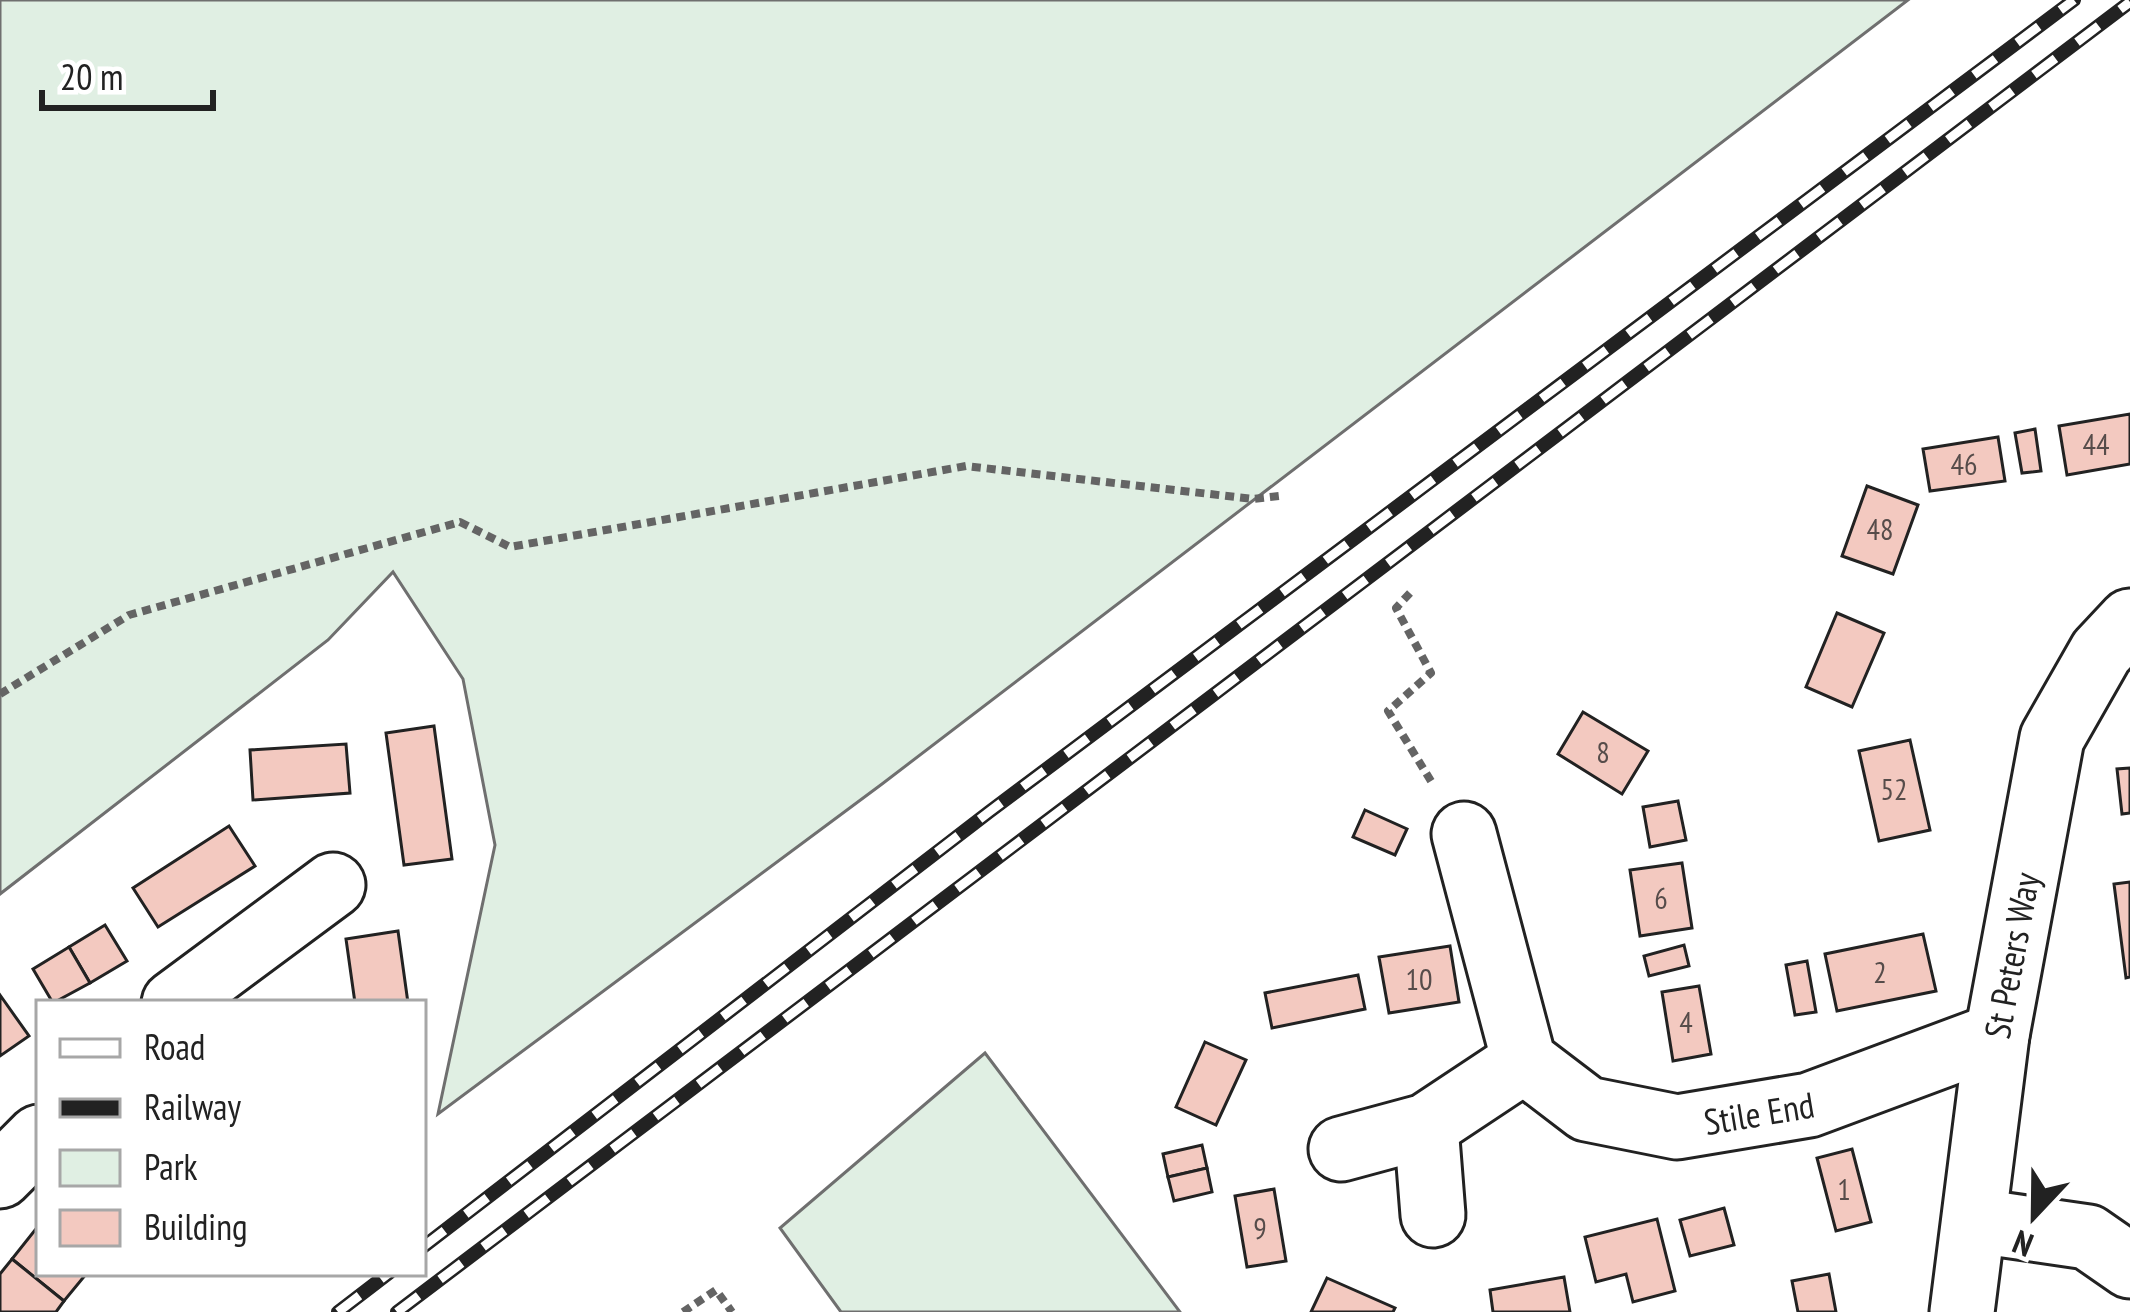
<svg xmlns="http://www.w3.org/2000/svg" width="2130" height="1312" font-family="'PT Sans Narrow',sans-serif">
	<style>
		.green { fill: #e0efe3; stroke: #6f6f6f; stroke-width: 3 }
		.building { fill: #f3c9c0; stroke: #222; stroke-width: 3 }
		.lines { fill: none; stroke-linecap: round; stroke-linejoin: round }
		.minor-casing { stroke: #222; stroke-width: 69 }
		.path { stroke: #646464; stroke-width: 8; stroke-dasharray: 9 6; stroke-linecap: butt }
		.minor { stroke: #fff; stroke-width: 63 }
		.rail-casing { stroke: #222; stroke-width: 14 }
		.rail { stroke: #fff; stroke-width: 9; stroke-dasharray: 27; stroke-linecap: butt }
		.labels { text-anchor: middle; stroke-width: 9; stroke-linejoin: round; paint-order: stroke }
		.number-label { font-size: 30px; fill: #564c4a }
		.street-label { font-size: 36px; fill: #222; stroke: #fff }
	</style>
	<rect width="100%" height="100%" fill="#fff"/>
	<g class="green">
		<path d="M0,0H1908L882,784L438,1114L495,845L463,679L393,572L328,640L0,894Z"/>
		<path d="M985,1053L1180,1312H841L780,1228Z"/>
	</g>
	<g class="building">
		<path d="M2130,414V464L2067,475L2059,426Z"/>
		<path d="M2035,429L2041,471L2022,473L2015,433Z"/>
		<path d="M1998,437L2005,481L1930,491L1923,449Z"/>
		<path d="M1867,486L1918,505L1893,574L1842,556Z"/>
		<path d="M1837,613L1884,633L1852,707L1806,687Z"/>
		<path d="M1583,712L1648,751L1622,794L1558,754Z"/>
		<path d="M434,726L452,859L404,865L386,733Z"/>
		<path d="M1910,740L1930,830L1879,841L1859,751Z"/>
		<path d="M346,744L350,793L253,800L250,750Z"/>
		<path d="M2130,768V813L2122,814L2117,769Z"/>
		<path d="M1678,801L1686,840L1650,847L1643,807Z"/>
		<path d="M1365,810L1407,829L1395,855L1353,837Z"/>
		<path d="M229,826L255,866L158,927L133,888Z"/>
		<path d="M1682,863L1692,928L1640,936L1630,870Z"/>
		<path d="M2130,882V977L2126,978L2114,884Z"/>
		<path d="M105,925L127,961L90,983L69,947Z"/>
		<path d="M398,931L408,1003H355L346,939Z"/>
		<path d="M1923,934L1936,991L1837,1011L1825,954Z"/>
		<path d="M1684,945L1689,966L1649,976L1644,956Z"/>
		<path d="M1450,946L1459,1002L1389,1013L1379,957Z"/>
		<path d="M69,947L90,983L53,1003L33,969Z"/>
		<path d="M1807,961L1816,1012L1795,1015L1786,965Z"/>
		<path d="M1358,975L1365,1009L1272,1028L1265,993Z"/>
		<path d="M1699,986L1711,1054L1673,1061L1662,992Z"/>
		<path d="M0,995L29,1036L0,1056Z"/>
		<path d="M1205,1042L1246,1060L1216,1125L1176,1107Z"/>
		<path d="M1202,1145L1207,1168L1168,1177L1163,1154Z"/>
		<path d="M1852,1149L1871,1222L1836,1231L1817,1158Z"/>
		<path d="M1207,1168L1212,1192L1174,1201L1168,1177Z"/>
		<path d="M1274,1189L1286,1261L1247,1267L1235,1196Z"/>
		<path d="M1724,1208L1734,1245L1690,1256L1680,1220Z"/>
		<path d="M1657,1219L1675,1291L1633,1302L1626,1274L1596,1282L1585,1237Z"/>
		<path d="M39,1225V1273H87L64,1301L12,1259Z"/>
		<path d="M12,1259L64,1301L56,1312H0V1274Z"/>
		<path d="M1829,1274L1836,1312H1798L1792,1281Z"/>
		<path d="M1564,1277L1570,1312H1493L1490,1290Z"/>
		<path d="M1327,1278L1395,1308L1393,1312H1311Z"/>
	</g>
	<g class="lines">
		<g class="minor-casing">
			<g id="minor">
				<path id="s1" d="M1464,834L1524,1061L1587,1109L1677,1127L1809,1105L1997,1035"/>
				<path d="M174,1003L333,885"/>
				<path d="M1426,1126L1433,1215"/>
				<path d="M1341,1149L1426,1126L1524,1061"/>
				<path d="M0,1176L39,1137"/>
				<path d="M1977,1221L2088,1237L2130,1266"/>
				<path id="s2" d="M1962,1312L1997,1035L2052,738L2101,652L2130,621"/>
			</g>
		</g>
		<g class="path">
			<path d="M1410,593L1396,608L1431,673L1388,711L1434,786"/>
			<path d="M0,694L129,615L460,522L510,547L966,466L1253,499L1279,496"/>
			<path d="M683,1312L716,1290L732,1312"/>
		</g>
		<use href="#minor" class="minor"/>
		<g class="rail-casing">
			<g id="rail">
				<path d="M423,1247L989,812L2074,0"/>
				<path d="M338,1312L389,1273"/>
				<path d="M397,1312L2130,2"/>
			</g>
		</g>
		<use href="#rail" class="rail"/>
	</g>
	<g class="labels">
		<g class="number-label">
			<text x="2096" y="455">44</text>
			<text x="1964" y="475">46</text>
			<text x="1880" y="540">48</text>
			<text x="1603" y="763">8</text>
			<text x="1894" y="800">52</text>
			<text x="1661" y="909">6</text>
			<text x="1880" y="983">2</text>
			<text x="1419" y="990">10</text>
			<text x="1686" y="1033">4</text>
			<text x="1844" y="1200">1</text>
			<text x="1260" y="1239">9</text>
		</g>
		<g class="street-label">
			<text dy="13" stroke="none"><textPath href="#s2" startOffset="360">St Peters Way</textPath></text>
			<text dy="13" stroke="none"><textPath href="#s1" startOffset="489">Stile End</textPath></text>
		</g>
	</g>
	<rect x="36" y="1000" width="390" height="276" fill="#ffffff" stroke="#a7a7a7" stroke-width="3"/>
	<rect x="60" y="1039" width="60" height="18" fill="#ffffff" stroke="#a7a7a7" stroke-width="3"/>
	<text x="144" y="1060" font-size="36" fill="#222222">Road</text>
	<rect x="60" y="1099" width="60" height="18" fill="#222222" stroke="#a7a7a7" stroke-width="3"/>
	<text x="144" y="1120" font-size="36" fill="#222222">Railway</text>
	<rect x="60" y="1150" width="60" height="36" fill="#e0efe3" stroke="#a7a7a7" stroke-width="3"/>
	<text x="144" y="1180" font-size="36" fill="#222222">Park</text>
	<rect x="60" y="1210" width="60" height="36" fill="#f3c9c0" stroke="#a7a7a7" stroke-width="3"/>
	<text x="144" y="1240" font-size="36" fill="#222222">Building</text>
	<g transform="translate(2034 1216) rotate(202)" stroke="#ffffff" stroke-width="9" paint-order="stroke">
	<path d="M0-9L21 45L0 30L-21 45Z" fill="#222222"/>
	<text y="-18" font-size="33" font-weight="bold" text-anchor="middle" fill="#222222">N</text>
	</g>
	<path d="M42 90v18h171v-18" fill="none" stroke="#222222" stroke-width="6"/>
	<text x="60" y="90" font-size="36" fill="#222222" stroke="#ffffff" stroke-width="9" paint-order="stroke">20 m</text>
</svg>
